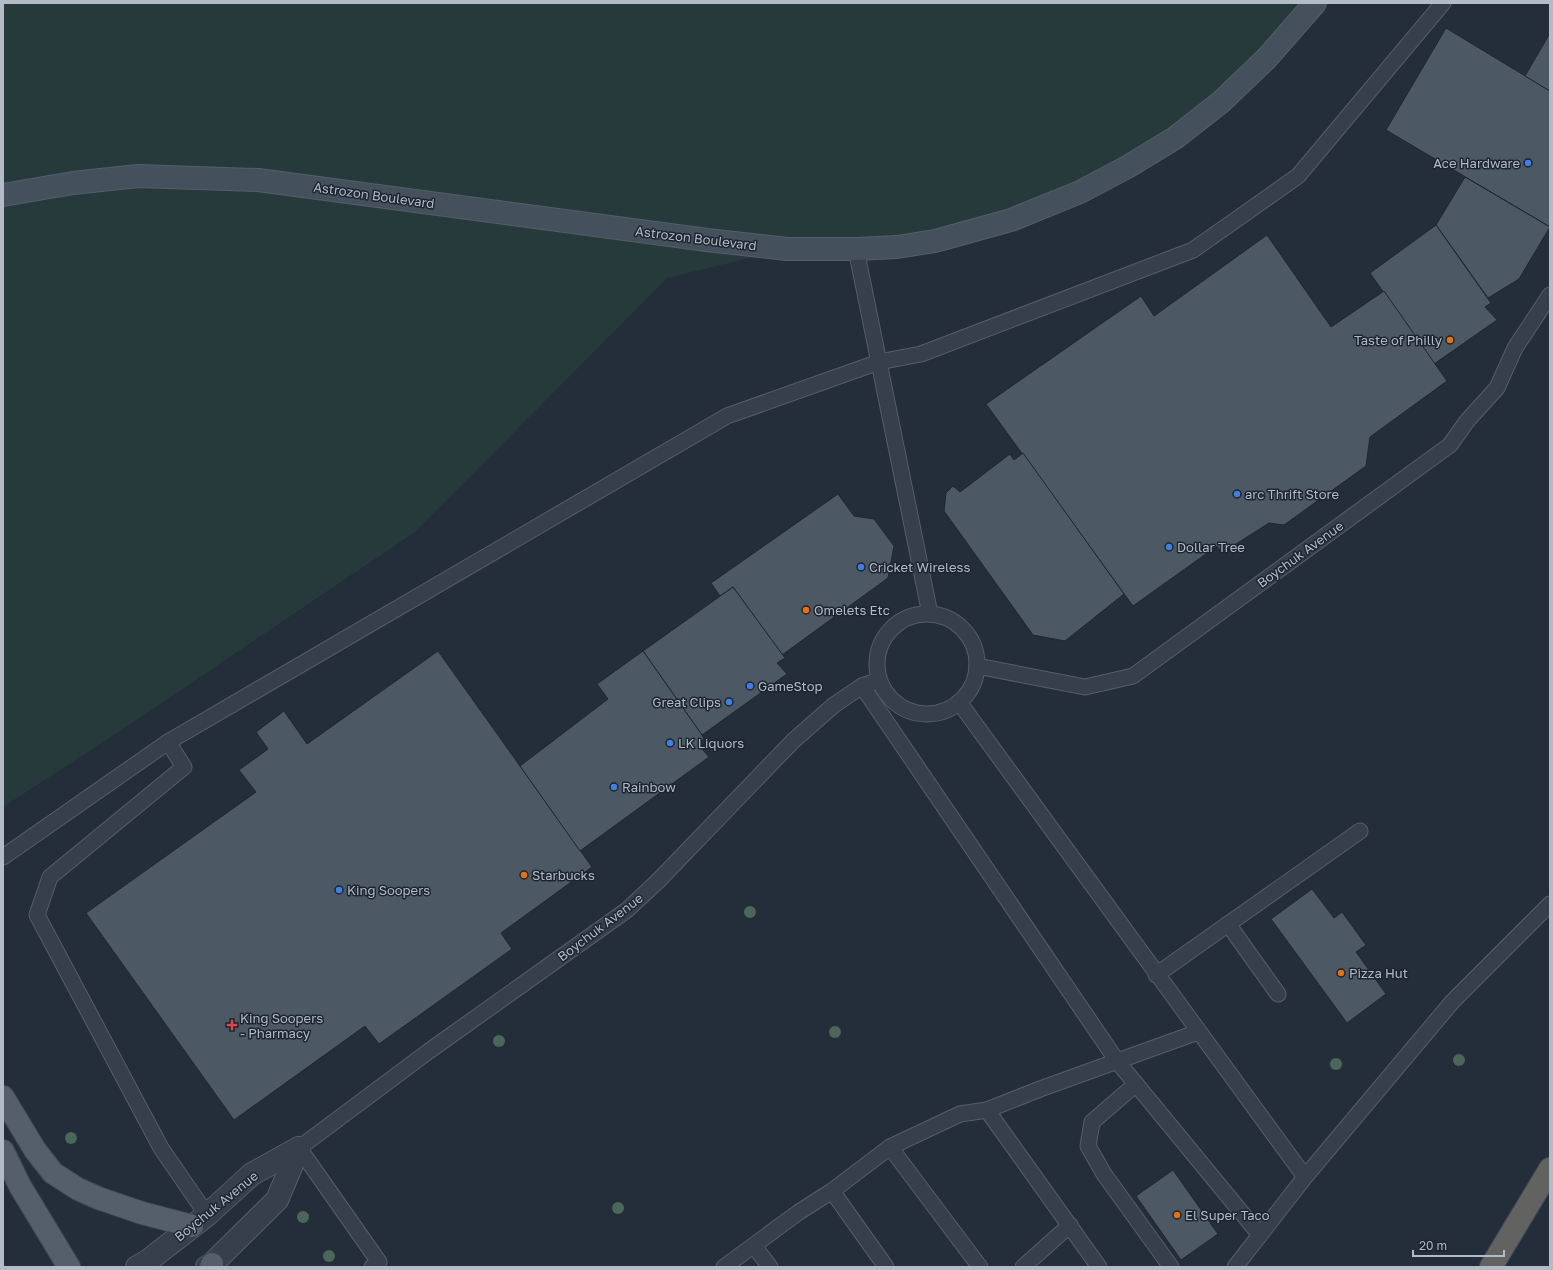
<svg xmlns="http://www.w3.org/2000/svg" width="1553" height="1270" font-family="'Golos Text',sans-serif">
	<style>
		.green { fill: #263a3b }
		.building { fill: #4c5965; stroke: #1e2731 }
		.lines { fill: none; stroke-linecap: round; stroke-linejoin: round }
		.service-casing { stroke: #555e68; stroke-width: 17 }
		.minor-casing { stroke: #555e68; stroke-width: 24 }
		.secondary-casing { stroke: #555e68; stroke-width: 24 }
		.primary-casing { stroke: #404953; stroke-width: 24 }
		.trunk-casing { stroke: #424b55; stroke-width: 24 }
		.service { stroke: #37404a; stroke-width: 15 }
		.minor { stroke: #37404a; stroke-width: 22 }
		.secondary { stroke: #45505d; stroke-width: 22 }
		.primary { stroke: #555f6a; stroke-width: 22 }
		.trunk { stroke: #626260; stroke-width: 22 }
		.tree { fill: #4b6759 }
		.shop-dot { fill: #3f7fe0; stroke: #1c252f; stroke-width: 1.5 }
		.food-dot { fill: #e8710a; stroke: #1c252f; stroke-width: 1.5 }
		.health-dot { fill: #e0444e; stroke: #1c252f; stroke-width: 1.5 }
		.labels { text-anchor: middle; stroke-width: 3; stroke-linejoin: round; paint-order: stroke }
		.poi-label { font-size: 13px; fill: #b2bbc6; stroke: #1c252f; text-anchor: start }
		.street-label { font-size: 13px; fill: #b2bbc6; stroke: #1c252f }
	</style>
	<rect width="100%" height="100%" fill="#242e3a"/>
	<path class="green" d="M3,3H1300L1221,102L1080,192L935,241L787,249L667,278L415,532L120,731L3,807Z"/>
	<g class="building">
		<path d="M1446,28L1550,91V227L1386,130Z"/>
		<path d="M1550,33V91L1525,76Z"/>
		<path d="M1465,177L1550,227L1519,279L1488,298L1436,225Z"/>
		<path d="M1436,225L1491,303L1485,307L1497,320L1434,364L1370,273Z"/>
		<path d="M1267,235L1331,327L1384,291L1447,381L1370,437L1366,466L1284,525L1269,523L1222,553L1217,546L1133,606L986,404L1141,296L1154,316Z"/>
		<path d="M1023,453L1124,594L1065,641L1033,635L944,511L946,493L953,486L960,492L1010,454L1014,460Z"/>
		<path d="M838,494L854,516L874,519L894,546L888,578L782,655L733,587L720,596L711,583Z"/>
		<path d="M733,587L785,658L777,663L787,674L702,735L643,651Z"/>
		<path d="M438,651L592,867L501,933L512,949L379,1044L365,1026L234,1120L86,913L256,792L239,770L268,749L256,732L284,711L307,744Z"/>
		<path d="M643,651L702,735L704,739L698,744L709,757L580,851L520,766L608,699L597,684Z"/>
		<path d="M1312,889L1334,918L1342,912L1366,945L1356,952L1386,994L1347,1023L1271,919Z"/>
		<path d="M1173,1170L1218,1234L1181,1260L1136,1196Z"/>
	</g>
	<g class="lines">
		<g class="service-casing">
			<g id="service">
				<path d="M856,249L930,614"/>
				<circle cx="927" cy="664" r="50"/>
				<path d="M977,666L1085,687L1133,676L1450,445L1467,421L1497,388L1515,348L1550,295"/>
				<path d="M862,686L1117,1061L1260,1235"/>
				<path d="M959,702L1305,1177"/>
				<path d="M168,742L184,767L50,877L37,915L161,1148L207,1215"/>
				<path d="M3,857L168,742L727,416L879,362L921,354L1193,250L1298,176L1443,3"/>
				<path d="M1228,924L1278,994"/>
				<path d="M1156,975L1360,831"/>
				<path d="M1136,1084L1092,1122L1088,1146L1104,1174L1171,1267"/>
				<path d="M987,1110L1099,1267"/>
				<path d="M890,1147L980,1267"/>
				<path d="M832,1191L886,1267"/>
				<path d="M754,1246L770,1267"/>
				<path d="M372,1267L379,1262L299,1148L429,1051L627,910L658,881L793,741L834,705L862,686L879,680"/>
				<path d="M724,1267L799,1212L832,1191L890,1147L960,1114L987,1110L1040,1089L1198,1032"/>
				<path d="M1023,1267L1070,1225"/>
				<path d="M1235,1267L1305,1177L1452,1002L1550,904"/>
			</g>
		</g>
		<g class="minor-casing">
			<g id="minor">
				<path d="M137,1267L149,1260L207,1215L252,1174L299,1148"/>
				<path d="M207,1267L212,1264L277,1200L299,1148"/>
			</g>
		</g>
		<g class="secondary-casing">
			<path id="secondary" d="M3,195L73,183L138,176L258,180L707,240L787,249H856L897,247L935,241L1011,220L1080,192L1129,166L1175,138L1221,102L1266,59L1315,3"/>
		</g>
		<g class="primary-casing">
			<g id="primary">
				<path d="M3,1097L35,1150L53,1173L78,1189L98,1198L142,1213L192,1226"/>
				<path d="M3,1151L20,1186L69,1267"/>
				<path d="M211,1267L212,1264"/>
			</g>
		</g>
		<g class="trunk-casing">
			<path id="trunk" d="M1491,1267L1550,1169"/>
		</g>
		<use href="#service" class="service"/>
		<use href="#minor" class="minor"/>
		<use href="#secondary" class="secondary"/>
		<use href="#primary" class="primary"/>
		<use href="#trunk" class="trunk"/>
	</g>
	<g class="tree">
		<circle cx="750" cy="912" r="6"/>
		<circle cx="835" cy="1032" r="6"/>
		<circle cx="499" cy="1041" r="6"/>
		<circle cx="1459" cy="1060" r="6"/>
		<circle cx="1336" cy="1064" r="6"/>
		<circle cx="71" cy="1138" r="6"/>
		<circle cx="618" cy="1208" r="6"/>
		<circle cx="303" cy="1217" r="6"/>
		<circle cx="329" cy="1256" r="6"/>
	</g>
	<g class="shop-dot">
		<circle cx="1528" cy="163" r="4"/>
		<circle cx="1237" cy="494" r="4"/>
		<circle cx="1169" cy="547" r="4"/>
		<circle cx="861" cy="567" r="4"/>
		<circle cx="750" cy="686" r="4"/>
		<circle cx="729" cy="702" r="4"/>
		<circle cx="670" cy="743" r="4"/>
		<circle cx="614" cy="787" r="4"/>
		<circle cx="339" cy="890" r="4"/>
	</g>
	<g class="food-dot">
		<circle cx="1450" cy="340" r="4"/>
		<circle cx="806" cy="610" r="4"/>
		<circle cx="524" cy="875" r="4"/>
		<circle cx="1341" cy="973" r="4"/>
		<circle cx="1177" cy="1215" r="4"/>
	</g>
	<path class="health-dot" d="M230 1019h4v4h4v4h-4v4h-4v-4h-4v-4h4z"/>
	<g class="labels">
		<g class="poi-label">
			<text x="1520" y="168" text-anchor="end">Ace Hardware</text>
			<text x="1442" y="345" text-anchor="end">Taste of Philly</text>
			<text x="1245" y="499">arc Thrift Store</text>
			<text x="1177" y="552">Dollar Tree</text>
			<text x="869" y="572">Cricket Wireless</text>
			<text x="814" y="615">Omelets Etc</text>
			<text x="758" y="691">GameStop</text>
			<text x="721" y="707" text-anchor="end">Great Clips</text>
			<text x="678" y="748">LK Liquors</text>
			<text x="622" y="792">Rainbow</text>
			<text x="532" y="880">Starbucks</text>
			<text x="347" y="895">King Soopers</text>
			<text x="1349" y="978">Pizza Hut</text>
			<text x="240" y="1023">King Soopers<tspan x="240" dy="15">- Pharmacy</tspan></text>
			<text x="1185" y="1220">El Super Taco</text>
		</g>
		<g class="street-label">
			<text transform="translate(374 195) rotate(8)" y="5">Astrozon Boulevard</text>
			<text transform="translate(696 238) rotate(7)" y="5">Astrozon Boulevard</text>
			<text transform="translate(1300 554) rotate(-36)" y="5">Boychuk Avenue</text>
			<text transform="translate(600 927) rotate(-37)" y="5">Boychuk Avenue</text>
			<text transform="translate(216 1206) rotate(-39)" y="5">Boychuk Avenue</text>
		</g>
	</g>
	<rect width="1553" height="1270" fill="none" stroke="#b2bbc6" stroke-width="8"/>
	<path d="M1413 1250v6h91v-6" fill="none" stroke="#b2bbc6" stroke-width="2"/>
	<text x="1419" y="1250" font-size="12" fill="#b2bbc6" stroke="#1c252f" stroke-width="3" paint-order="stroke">20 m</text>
</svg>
